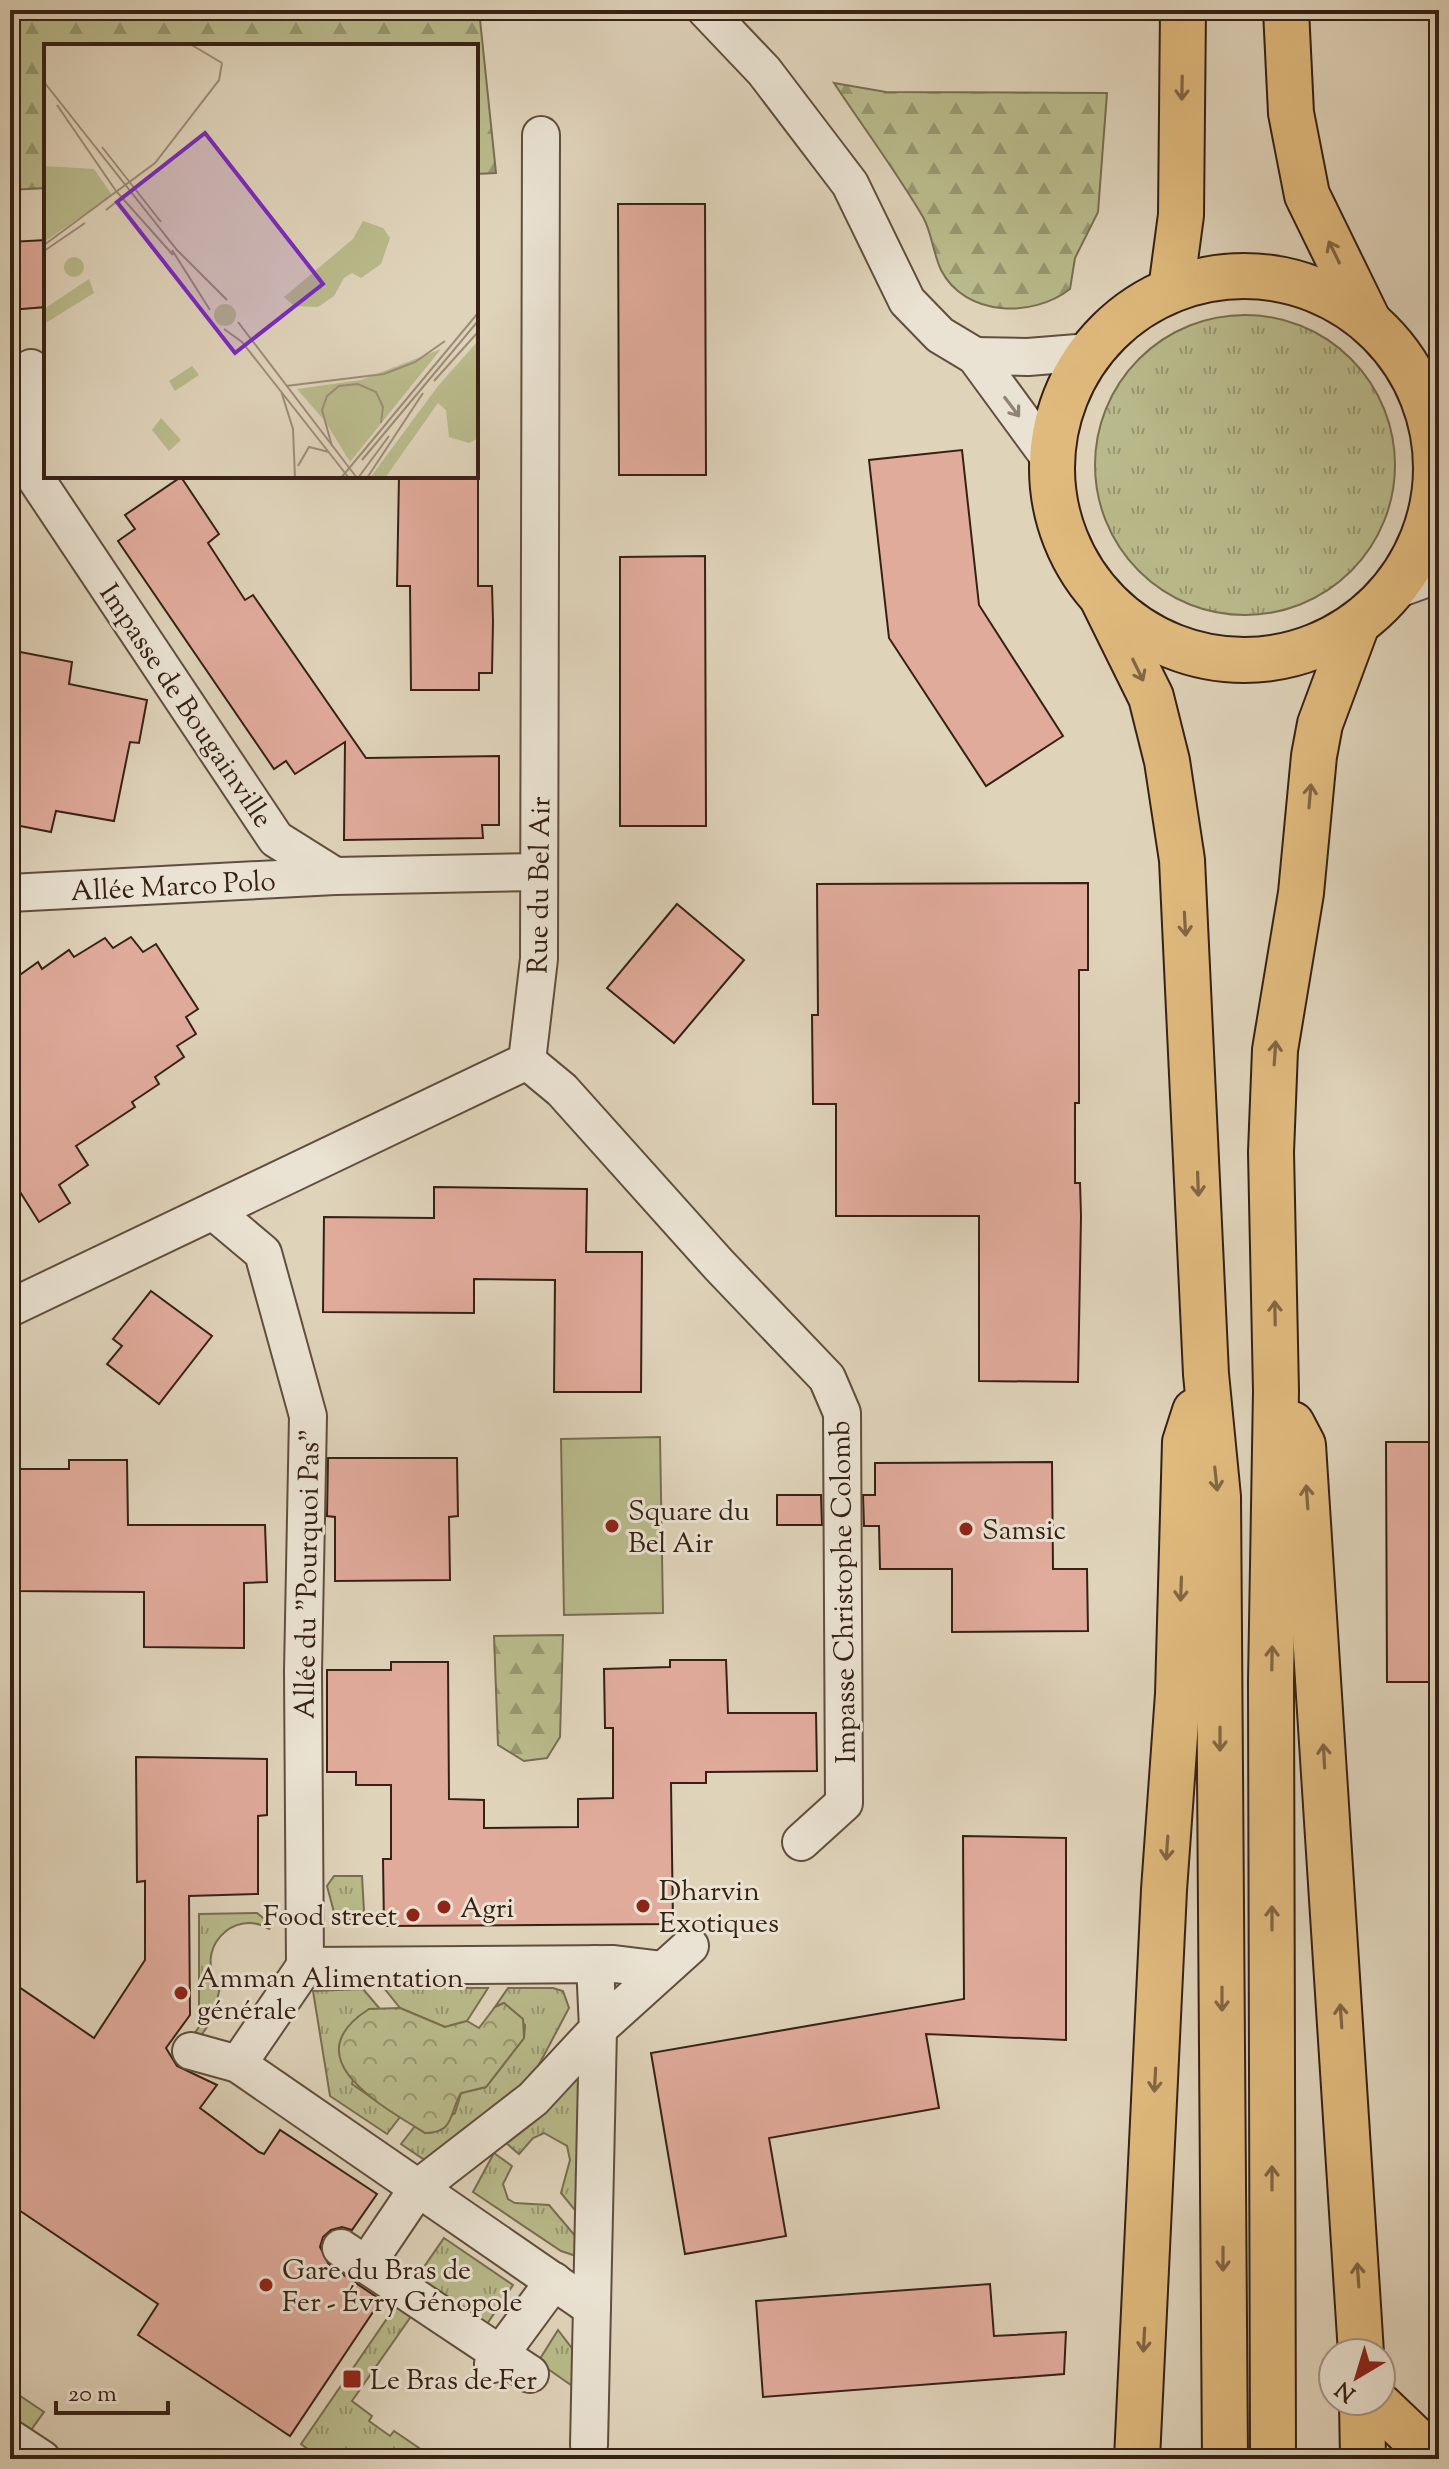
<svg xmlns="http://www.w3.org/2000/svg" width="1449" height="2469" font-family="'Sorts Mill Goudy',serif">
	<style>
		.grass { fill: url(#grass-tufts); stroke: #786e50; stroke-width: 2 }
		.forest { fill: url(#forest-firs); stroke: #786e50; stroke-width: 2 }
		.park { fill: url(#park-crowns); stroke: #786e50; stroke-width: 2 }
		.garden { fill: #b9ba8b; stroke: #786e50; stroke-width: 2 }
		.building { fill: #e1ab9c; stroke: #372115; stroke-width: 2 }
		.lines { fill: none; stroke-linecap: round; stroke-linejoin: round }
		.street-casing { stroke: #614e3e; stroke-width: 40 }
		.primary-casing { stroke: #372115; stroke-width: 48 }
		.street { stroke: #eae2d2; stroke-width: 36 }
		.primary { stroke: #e0ba7d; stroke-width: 44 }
		.oneway { stroke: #836644 }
		.oneway2 { stroke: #908274 }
		.poi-dot { fill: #8f2418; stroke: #eae2d2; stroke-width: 3 }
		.labels { text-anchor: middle; stroke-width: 6; stroke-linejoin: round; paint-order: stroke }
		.street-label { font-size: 28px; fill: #372115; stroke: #eae2d2 }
		.poi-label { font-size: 28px; fill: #372115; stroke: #eae2d2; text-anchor: start }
		.inset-road { fill: none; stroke: #9c8c78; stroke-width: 2 }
		.view { fill: #7b2cbf; fill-opacity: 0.15; stroke: #7b2cbf; stroke-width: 4 }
		.inset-edge { fill: none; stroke: #372115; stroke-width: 4 }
	</style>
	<defs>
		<pattern id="grass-tufts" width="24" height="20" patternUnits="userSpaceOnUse" patternTransform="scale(2)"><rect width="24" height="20" fill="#b9ba8b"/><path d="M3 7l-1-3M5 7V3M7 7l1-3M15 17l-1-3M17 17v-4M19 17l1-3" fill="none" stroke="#979770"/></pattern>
		<pattern id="forest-firs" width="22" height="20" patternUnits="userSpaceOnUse" patternTransform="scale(2)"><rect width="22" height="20" fill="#b9ba8b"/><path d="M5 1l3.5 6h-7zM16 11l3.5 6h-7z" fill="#979770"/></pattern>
		<pattern id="park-crowns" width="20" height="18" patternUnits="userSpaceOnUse" patternTransform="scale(2)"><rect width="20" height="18" fill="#b9ba8b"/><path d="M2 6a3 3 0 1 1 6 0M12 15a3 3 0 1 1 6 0" fill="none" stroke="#979770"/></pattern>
	</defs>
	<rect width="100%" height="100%" fill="#dfd3ba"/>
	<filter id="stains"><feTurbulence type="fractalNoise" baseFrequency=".0025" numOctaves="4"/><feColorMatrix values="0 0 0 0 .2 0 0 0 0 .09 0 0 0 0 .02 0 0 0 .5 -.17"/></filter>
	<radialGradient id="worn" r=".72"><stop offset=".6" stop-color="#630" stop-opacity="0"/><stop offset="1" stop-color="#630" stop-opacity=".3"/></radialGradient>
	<g class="grass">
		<circle cx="1245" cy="465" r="150"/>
		<path d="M334,1876H362L364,1911L354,1921L335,1916L327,1886Z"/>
		<path d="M257,1913L272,1925L269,1929C235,1907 191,1950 220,1987L213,2018L194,2046L188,2042L199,2027V1914Z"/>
		<path d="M384,1988H488L467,2021L445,2027L400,2008Z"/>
		<path d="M508,1988H553L563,1991L569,2008L525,2091L432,2165L401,2144L415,2126L425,2133L455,2113L461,2093L486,2087L524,2038L525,2025L504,2003L495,2007Z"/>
		<path d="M363,1989L380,2009H369L352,2084L400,2117L387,2134L330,2096L313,1991Z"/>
		<path d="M584,2072L583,2220L561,2193L570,2160L567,2146L544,2133L533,2138L519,2154L505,2142Z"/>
		<path d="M494,2153L512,2166L503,2184L508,2199L515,2203L549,2205L583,2245L576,2256L561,2251L473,2192Z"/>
		<path d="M444,2238L513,2285L487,2324L417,2277Z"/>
		<path d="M397,2304L412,2315L352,2401L372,2416L369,2421L390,2436L394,2431L419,2448L415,2459L317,2456L301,2444Z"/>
		<path d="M558,2330L574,2351L578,2390L538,2362Z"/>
		<path d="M10,2389L44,2412L28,2434L10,2421Z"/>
	</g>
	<g class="forest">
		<path d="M10,10H479L496,173L476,174V46H46V188L10,190Z"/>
		<path d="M834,83L886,92L1107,93L1098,212L1075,258L1070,289C1033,318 965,317 941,270C933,253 932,233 923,217C896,171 863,127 834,83Z"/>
		<path d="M563,1635L560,1737L547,1758L524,1761L498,1745L494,1636Z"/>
	</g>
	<path class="park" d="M504,2003L523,2019L524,2038L486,2087L461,2093C449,2113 455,2133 425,2133C382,2106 292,2058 369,2009L400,2008L445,2027L467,2021L479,2028L495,2007Z"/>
	<path class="garden" d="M660,1437L663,1613L564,1615L561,1439Z"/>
	<g class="building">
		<path d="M618,204H705L706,475H619Z"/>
		<path d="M46,240V307L10,310V242Z"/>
		<path d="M962,450L979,605L1063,736L986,786L889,638L869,460Z"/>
		<path d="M399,476H478V586H492L493,621L492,673H479V690H411L410,586H397Z"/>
		<path d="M181,477L219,534L208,543L245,600L253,595L366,758L499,756V825H482L483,838L344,840L345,742L295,774L286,761L274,769L118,541L135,529L125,515Z"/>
		<path d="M705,556L706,826H620V557Z"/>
		<path d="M10,650L72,662L69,684L147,700L139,743L130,742L114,821L56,811L51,832L10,824Z"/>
		<path d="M1088,883V970H1079V1103H1075V1183H1080L1081,1216L1078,1382L979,1381V1216H836V1104H813L812,1015H818L817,884Z"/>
		<path d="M677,904L744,960L674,1043L607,988Z"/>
		<path d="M131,937L143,952L156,944L198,1009L186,1017L196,1034L177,1046L184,1057L155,1077L159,1084L132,1102L135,1107L76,1146L88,1165L59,1185L70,1203L39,1222L10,1176V982L38,962L42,969L69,950L74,957L105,938L113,948Z"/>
		<path d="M434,1187L587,1189L586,1252H642L641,1392H554L555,1280L474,1279V1313L323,1312L324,1217L434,1218Z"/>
		<path d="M151,1291L212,1336L159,1404L107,1364L122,1346L113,1339Z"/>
		<path d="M1386,1442H1439V1682H1387Z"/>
		<path d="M328,1458H457L458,1516L449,1517L450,1580L335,1581V1517L327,1516Z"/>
		<path d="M69,1460H127L128,1525H265L267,1582L244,1583V1648L144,1647V1592L14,1591L10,1469H69Z"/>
		<path d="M1052,1462L1053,1569H1087L1088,1631L952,1632V1569H880L879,1526H864L863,1495H875V1463Z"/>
		<path d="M777,1495H821L822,1525H777Z"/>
		<path d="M670,1660H726L728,1713H816L817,1771L706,1772V1783H671L673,1924L384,1926L383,1859H391V1785H356V1772H327V1670H391V1662H448L449,1799L484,1800V1828L578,1827V1799L613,1798V1728H605L604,1669L670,1667Z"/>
		<path d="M136,1757L267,1759V1815L258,1816V1894L189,1896L190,2015L166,2048L177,2066L217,2085L200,2108L259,2152L264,2154L280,2130L377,2194L352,2230L342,2227L331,2230L323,2237L320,2247L329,2265L381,2300L290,2436L138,2335L158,2304L10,2204V1981L94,2038L145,1960V1881L137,1882Z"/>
		<path d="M963,1836L1066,1838V2040L926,2034L939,2108L769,2138L786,2236L685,2254L651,2053L964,1999Z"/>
		<path d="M990,2284L994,2336L1066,2332L1064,2374L763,2397L756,2301Z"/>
	</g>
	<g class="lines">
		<g class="street-casing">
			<g id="street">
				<path d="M706,10L764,71L850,184L907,301L940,335L975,356L1049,457"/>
				<path d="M975,356L1028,357L1090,352"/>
				<path d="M31,368L26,464L276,839L335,876L539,872"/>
				<path d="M1435,441L1439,443"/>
				<path d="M1395,590L1439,574"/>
				<path d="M10,893L335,876"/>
				<path d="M527,1061L562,1090L719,1265L827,1378L842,1413L844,1803L801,1842"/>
				<path d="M213,1211L263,1253L308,1416L303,1671L305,1966"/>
				<path d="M10,1308L527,1061L539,959L541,135"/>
				<path d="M305,1966L614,1964L663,1970"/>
				<path d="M191,2051L238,2064L592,2308"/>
				<path d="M238,2064L305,1966"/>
				<path d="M341,2248L530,2374"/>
				<path d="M366,2265L418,2188L533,2099L598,2029L595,1964"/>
				<path d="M493,2364L554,2281"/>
				<path d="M10,2438L42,2459"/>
				<path d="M589,2445L598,2029L690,1946"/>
			</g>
		</g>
		<g class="primary-casing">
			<g id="primary">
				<path d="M1286,10L1291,113L1307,195L1368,320"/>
				<circle cx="1244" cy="468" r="192"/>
				<path d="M1171,290L1181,215L1183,10"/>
				<path d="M1103,600L1151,697L1167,761L1182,860L1206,1374L1218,1497L1225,2459"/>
				<path d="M1292,1424L1303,1445L1361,2353"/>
				<path d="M1362,2401L1363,2459"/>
				<path d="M1375,2401L1436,2459"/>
				<path d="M1137,2459L1164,1890L1178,1694L1185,1442L1195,1411"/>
				<path d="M1273,2459L1271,1682L1276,1391L1271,1152L1275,1050L1301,893L1314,756L1320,724L1356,627"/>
			</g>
		</g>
		<use href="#street" class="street"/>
		<use href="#primary" class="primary"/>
	</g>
	<defs><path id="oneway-shaft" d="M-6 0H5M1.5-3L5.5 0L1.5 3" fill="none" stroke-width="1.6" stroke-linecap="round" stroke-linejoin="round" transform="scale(2)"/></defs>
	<g class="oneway">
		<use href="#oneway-shaft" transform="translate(1182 88) rotate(91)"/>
		<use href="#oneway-shaft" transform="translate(1334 252) rotate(-116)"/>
		<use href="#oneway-shaft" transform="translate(1138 670) rotate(64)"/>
		<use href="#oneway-shaft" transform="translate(1310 796) rotate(-85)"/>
		<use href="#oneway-shaft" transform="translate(1185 924) rotate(87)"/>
		<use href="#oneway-shaft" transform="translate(1275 1053) rotate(-86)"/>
		<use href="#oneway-shaft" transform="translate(1198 1184) rotate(88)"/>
		<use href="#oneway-shaft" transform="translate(1275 1313) rotate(-91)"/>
		<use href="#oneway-shaft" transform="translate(1216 1479) rotate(84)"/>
		<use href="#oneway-shaft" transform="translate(1307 1497) rotate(-94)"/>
		<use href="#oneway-shaft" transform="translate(1181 1589) rotate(92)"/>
		<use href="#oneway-shaft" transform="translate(1272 1658) rotate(-89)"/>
		<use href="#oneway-shaft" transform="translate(1220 1739) rotate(90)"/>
		<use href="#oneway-shaft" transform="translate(1324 1756) rotate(-93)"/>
		<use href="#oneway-shaft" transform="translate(1167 1848) rotate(94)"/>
		<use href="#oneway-shaft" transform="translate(1272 1918) rotate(-90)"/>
		<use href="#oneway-shaft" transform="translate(1222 1999) rotate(90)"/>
		<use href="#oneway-shaft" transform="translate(1341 2016) rotate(-94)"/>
		<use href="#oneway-shaft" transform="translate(1155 2080) rotate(93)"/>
		<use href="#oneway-shaft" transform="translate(1272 2178) rotate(-90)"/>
		<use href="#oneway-shaft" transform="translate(1223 2259) rotate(90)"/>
		<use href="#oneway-shaft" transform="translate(1358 2275) rotate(-94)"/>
		<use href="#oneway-shaft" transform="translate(1144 2340) rotate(93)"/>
	</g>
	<use class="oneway2" href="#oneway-shaft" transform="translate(1012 407) rotate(53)"/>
	<g class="poi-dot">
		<circle cx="612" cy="1526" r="8"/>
		<circle cx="966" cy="1529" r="8"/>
		<circle cx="643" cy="1906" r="8"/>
		<circle cx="444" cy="1907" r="8"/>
		<circle cx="413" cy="1915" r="8"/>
		<circle cx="181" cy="1993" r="8"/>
		<circle cx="266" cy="2285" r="8"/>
		<rect x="342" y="2369" width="20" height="20" rx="4"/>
	</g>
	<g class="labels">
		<g class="street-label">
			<text transform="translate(187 705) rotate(56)" y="10">Impasse de Bougainville</text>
			<text transform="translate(173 885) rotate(-3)" y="10">Allée Marco Polo</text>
			<text transform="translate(538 885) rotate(-89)" y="10">Rue du Bel Air</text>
			<text transform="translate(306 1574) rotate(-89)" y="10">Allée du "Pourquoi Pas"</text>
			<text transform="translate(842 1592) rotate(-91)" y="10">Impasse Christophe Colomb</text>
		</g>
		<g class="poi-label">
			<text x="628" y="1520">Square du<tspan x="628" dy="32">Bel Air</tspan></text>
			<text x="982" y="1539">Samsic</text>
			<text x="659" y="1900">Dharvin<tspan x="659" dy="32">Exotiques</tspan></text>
			<text x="460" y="1917">Agri</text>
			<text x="397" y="1925" text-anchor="end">Food street</text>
			<text x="197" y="1987">Amman Alimentation<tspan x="197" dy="32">générale</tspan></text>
			<text x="282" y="2279">Gare du Bras de<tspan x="282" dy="32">Fer - Évry Génopole</tspan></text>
			<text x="370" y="2389">Le Bras de Fer</text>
		</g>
	</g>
	<g transform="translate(44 44)">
		<rect width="434" height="434" fill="#dfd3ba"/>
		<path d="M170 271a11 11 0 1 1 22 0a11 11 0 1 1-22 0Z" fill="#b9ba8b"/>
		<path d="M319,177L339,184L346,194L337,220L317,234L308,229L300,234L290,252L274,263L250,262L240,253L309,195ZM434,297V394L425,399L405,393L402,366L394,359L341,434H326L394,342ZM397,305L306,418L281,377L253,345L317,336Z" fill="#b9ba8b"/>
		<path d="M20 223a10 10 0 1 1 20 0a10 10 0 1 1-20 0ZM45,235L50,249L0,280V265ZM148,322L155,331L131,347L125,337ZM117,374L137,396L125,407L108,386Z" fill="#b9ba8b"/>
		<path d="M0,122L50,125L68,151L0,198Z" fill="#b9ba8b"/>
		<path class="inset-road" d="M146,0L178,19M0,38L133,206L183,256M13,61L72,147L129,211M58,103L117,178M62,166L90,144M0,201L111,119L175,36L178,19M128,206L166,266M0,207L41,179M194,278L313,434M180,285L198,298L305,434M390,337L434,288M242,342L340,330L371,318L401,297M237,347L249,385L251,434M288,402L278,366L283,352L295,342L314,340L332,348L339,363L337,379M318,416L434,277M254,422L265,403L285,408M297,434L434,269M314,434L345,392M323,434L379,349"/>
		<path class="view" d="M161,89L279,240L191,309L73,158Z"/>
		<rect width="434" height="434" class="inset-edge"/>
	</g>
	<rect width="1449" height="2469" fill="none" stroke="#dfd3ba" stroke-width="40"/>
	<rect x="12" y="12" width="1425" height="2445" fill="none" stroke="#372115" stroke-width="4"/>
	<rect x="20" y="20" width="1409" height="2429" fill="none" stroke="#372115" stroke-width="2"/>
	<g transform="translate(1357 2377) rotate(218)"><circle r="38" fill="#eae2d2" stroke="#a29586" stroke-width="2"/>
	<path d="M0-6L14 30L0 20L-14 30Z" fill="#8f2418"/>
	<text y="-12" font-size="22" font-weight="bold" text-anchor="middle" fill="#372115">N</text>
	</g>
	<path d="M56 2401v12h112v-12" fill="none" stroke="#372115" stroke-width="4"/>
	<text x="68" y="2401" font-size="24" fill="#372115" stroke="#eae2d2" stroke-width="6" paint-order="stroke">20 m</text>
	<rect width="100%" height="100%" filter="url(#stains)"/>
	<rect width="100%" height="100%" fill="url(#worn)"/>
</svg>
